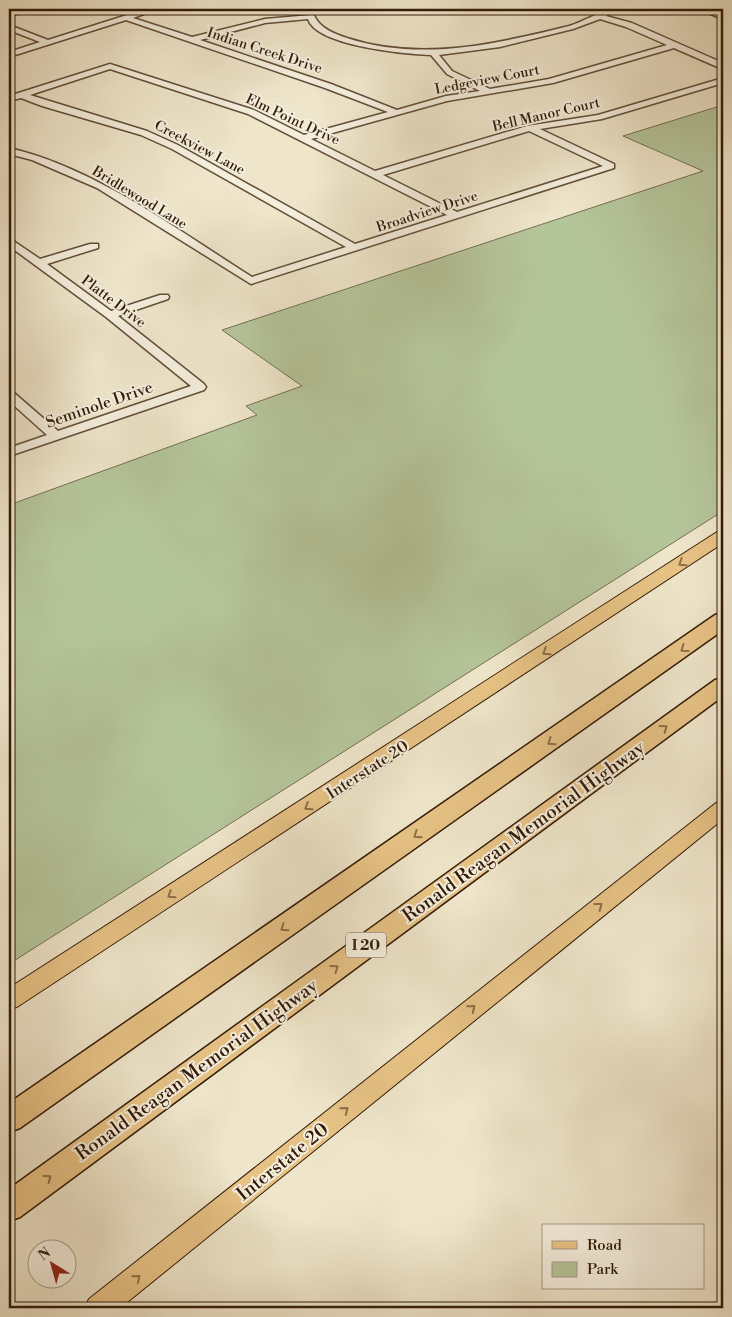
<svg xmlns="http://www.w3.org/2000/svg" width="732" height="1317" font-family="'Libre Bodoni',serif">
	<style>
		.green { fill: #b5c59a; stroke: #747051 }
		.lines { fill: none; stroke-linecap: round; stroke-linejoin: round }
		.minor-casing { stroke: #624e38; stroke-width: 3 }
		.major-casing { stroke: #331b08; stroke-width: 2 }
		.highway-casing { stroke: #331b08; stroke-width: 3 }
		.minor { fill: #f4eedd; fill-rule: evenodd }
		.major { fill: #e7c285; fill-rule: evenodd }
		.highway { fill: #e7c285; fill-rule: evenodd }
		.oneway { stroke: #8d6e46 }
		.labels { text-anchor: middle; stroke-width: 4; stroke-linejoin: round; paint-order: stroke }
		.far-street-label { font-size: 14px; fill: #331b08; stroke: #f4eedd }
		.shield { fill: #f4eedd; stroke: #6d5a48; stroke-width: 1 }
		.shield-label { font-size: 15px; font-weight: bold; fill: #331b08 }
		.street-label { font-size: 16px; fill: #331b08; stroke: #f4eedd }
		.near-street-label { font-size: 19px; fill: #331b08; stroke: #f4eedd }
	</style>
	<rect width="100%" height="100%" fill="#eee5ca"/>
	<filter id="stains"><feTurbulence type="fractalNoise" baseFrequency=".004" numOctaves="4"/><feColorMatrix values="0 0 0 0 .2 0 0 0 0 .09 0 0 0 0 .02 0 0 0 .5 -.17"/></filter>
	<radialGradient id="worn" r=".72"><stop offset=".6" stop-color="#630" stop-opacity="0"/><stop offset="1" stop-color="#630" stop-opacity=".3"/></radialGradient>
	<path class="green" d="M723,105V511L9,964V505L257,415L246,406L302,386L222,330L703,171L623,136Z"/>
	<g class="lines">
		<g class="minor-casing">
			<g id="minor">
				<path d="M21,9H33L9,16V12Z"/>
				<path d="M146,9H157L133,18L192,37L265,19L311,15H314C319,28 335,34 347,38C420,62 497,44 569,26C583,22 604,9 615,9L606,16L632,23L723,63V68H720L674,48L553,83L447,101L311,139L375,171L527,126L598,115L723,78V83L602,119L540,129L614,164V168L251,284L97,188L32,160L9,154V148C94,167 179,231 252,277L346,247L172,149L141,135L42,106L21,98L9,101V96L110,64L254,110L304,135L388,112L325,88L126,20L9,57V52L40,42L9,30V25L48,40ZM308,19C316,46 406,54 431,55L447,74L480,91L446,96L397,110L331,84L200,40L265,23ZM600,19L626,27L667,45L549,79L490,89L452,71L439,55L500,47L573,29ZM110,69L248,114L447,215L355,244L178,145L147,131L30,95ZM529,131L603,166L457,212L383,175Z"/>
				<path d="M698,9H708L723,14V19Z"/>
				<path d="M9,238L40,259L90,244H98V248L47,264L111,311L160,295H168L169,297L168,299L118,316L204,384L206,387L204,390L9,456V448L47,435L9,401V391L13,392L58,431L191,386L106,317L9,246Z"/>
			</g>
		</g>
		<g class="major-casing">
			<g id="major">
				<path d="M723,531V543L17,1007L9,1009V988L717,532Z"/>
				<path d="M723,801V819L120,1308H85L89,1299L716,803Z"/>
			</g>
		</g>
		<g class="highway-casing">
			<g id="highway">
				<path d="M723,613V630L20,1128L9,1132V1103L715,615Z"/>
				<path d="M723,678V696L20,1217L9,1221V1189L715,680Z"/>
			</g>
		</g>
		<use href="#minor" class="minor"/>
		<use href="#major" class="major"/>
		<use href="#highway" class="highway"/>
	</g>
	<defs><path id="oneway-chevron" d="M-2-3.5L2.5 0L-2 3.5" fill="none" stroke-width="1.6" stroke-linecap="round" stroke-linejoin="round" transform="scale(1.25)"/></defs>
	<g class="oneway">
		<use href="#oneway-chevron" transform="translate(682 563) rotate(147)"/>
		<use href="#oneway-chevron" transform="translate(684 649) rotate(144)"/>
		<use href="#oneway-chevron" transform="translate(546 652) rotate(147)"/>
		<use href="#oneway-chevron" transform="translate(664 728) rotate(-36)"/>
		<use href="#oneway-chevron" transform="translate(551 742) rotate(145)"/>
		<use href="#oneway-chevron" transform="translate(308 807) rotate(147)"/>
		<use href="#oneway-chevron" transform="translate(417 835) rotate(145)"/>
		<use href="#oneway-chevron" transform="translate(171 895) rotate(147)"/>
		<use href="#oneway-chevron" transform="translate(599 906) rotate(-38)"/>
		<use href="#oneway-chevron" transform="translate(284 928) rotate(145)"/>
		<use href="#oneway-chevron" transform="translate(335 968) rotate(-36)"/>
		<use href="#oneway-chevron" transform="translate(472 1008) rotate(-39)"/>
		<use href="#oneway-chevron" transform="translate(345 1110) rotate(-39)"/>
		<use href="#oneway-chevron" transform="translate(48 1178) rotate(-36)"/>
		<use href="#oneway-chevron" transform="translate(137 1278) rotate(-39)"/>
	</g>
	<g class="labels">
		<g class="far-street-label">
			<text transform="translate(265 50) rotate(18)" y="5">Indian Creek Drive</text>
			<text transform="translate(487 79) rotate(-11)" y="5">Ledgeview Court</text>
			<text transform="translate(546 114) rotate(-13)" y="5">Bell Manor Court</text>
			<text transform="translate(293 119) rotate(25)" y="5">Elm Point Drive</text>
			<text transform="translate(200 147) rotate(28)" y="5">Creekview Lane</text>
			<text transform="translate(140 197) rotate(31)" y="5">Bridlewood Lane</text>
			<text transform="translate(427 211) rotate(-18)" y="5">Broadview Drive</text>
			<text transform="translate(114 301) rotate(37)" y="5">Platte Drive</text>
		</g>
		<rect class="shield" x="346" y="932.5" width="40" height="25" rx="4"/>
		<g class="shield-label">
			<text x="366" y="950">I 20</text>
		</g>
		<g class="street-label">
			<text transform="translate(99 404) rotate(-19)" y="6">Seminole Drive</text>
			<text transform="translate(367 769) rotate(-33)" y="6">Interstate 20</text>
		</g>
		<g class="near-street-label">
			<text transform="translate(523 831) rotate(-36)" y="7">Ronald Reagan Memorial Highway</text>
			<text transform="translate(196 1069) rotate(-36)" y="7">Ronald Reagan Memorial Highway</text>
			<text transform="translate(282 1161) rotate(-39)" y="7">Interstate 20</text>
		</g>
	</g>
	<rect width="732" height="1317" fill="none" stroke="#eee5ca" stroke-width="30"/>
	<rect x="10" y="10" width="712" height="1297" fill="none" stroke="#331b08" stroke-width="2.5"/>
	<rect x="15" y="15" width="702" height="1287" fill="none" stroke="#331b08"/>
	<rect x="542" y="1224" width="162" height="65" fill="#f4eedd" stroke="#a79a88"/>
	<rect x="552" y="1241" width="25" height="8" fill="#e7c285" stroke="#a79a88"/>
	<text x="587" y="1250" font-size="15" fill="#331b08">Road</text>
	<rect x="552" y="1262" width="25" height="15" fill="#b5c59a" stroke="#a79a88"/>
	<text x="587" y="1274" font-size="15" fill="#331b08">Park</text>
	<g transform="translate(52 1264) rotate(323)"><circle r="24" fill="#f4eedd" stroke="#a79a88"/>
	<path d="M0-4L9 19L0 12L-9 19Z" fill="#8f2418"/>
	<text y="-8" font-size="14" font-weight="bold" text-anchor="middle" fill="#331b08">N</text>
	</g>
	<rect width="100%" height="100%" filter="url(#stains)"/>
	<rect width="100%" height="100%" fill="url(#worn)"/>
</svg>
